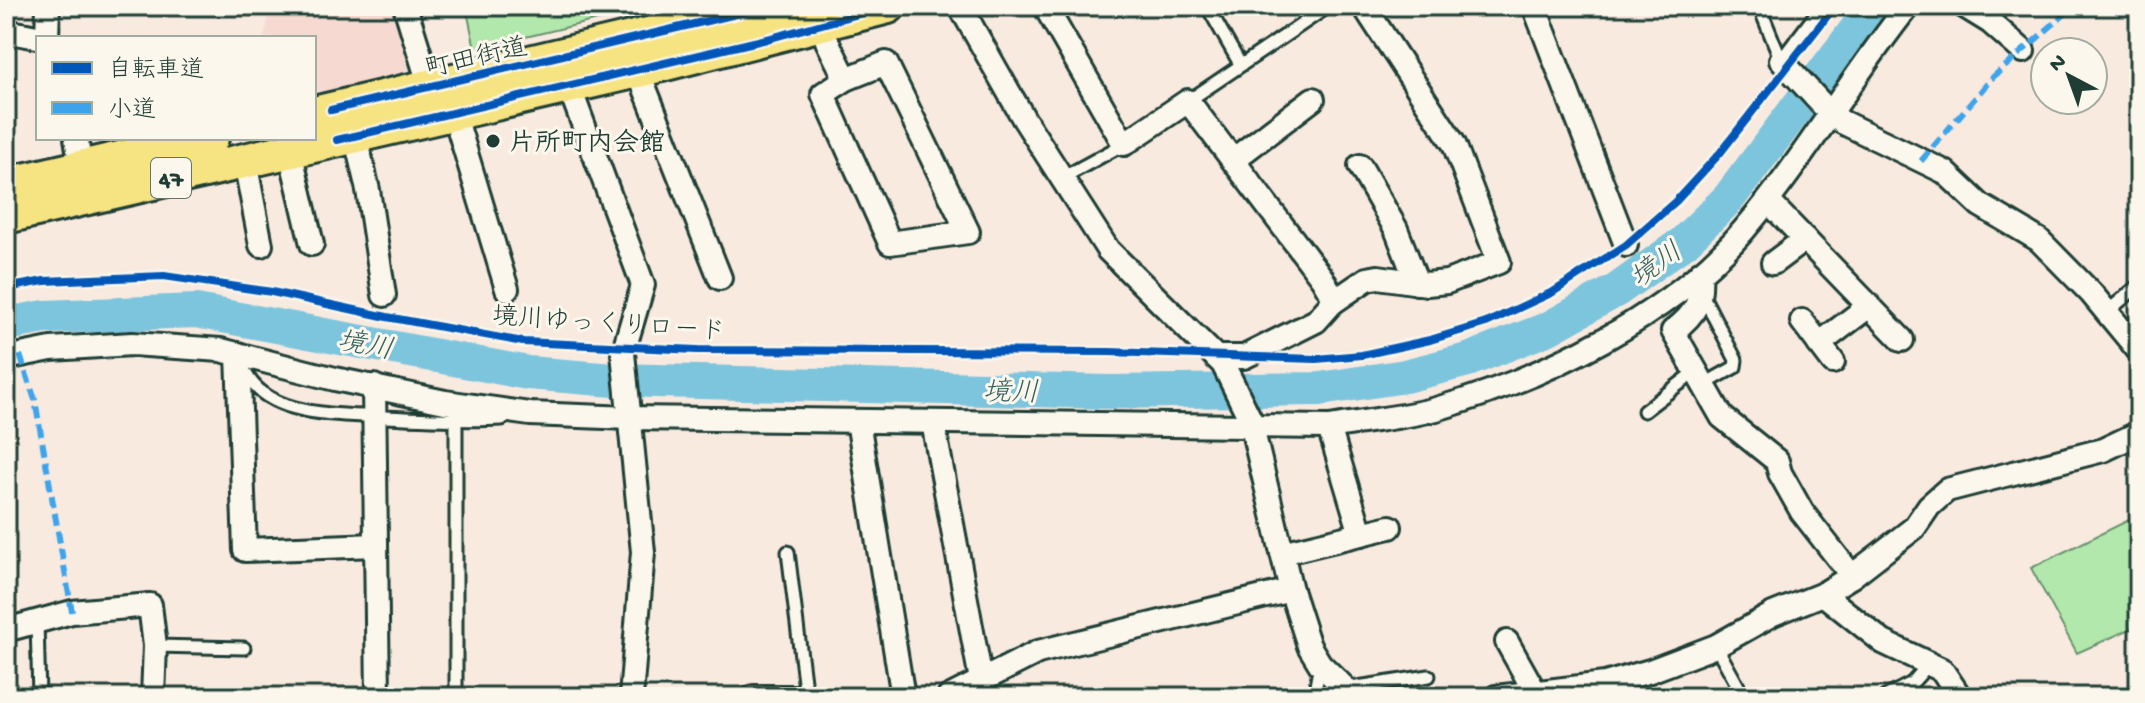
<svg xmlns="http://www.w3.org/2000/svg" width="2145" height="703" font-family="'Gochi Hand','Klee One',sans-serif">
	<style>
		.built { fill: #f6dad1 }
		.green { fill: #b2e8ab; stroke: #689270; stroke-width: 2 }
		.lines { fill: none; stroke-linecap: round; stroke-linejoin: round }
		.river { stroke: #7dc5dd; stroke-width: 34 }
		.lane-casing { stroke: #1f3d34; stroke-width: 17 }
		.street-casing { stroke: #1f3d34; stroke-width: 28 }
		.primary-casing { stroke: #1f3d34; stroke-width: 40 }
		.lane { stroke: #fbf7ec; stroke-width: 11 }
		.street { stroke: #fbf7ec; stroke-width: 22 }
		.primary { stroke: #f6e381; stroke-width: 34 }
		.quiet { stroke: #3da4eb; stroke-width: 6; stroke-dasharray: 12 6; stroke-linecap: butt }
		.cycleway-casing { stroke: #fbf7ec; stroke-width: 13 }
		.cycleway { stroke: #0057b8; stroke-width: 8 }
		.poi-dot { fill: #1f3d34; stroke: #fbf7ec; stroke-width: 3 }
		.labels { text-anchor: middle; stroke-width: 6; stroke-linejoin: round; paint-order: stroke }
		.shield { fill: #fbf7ec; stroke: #61756b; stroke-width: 2 }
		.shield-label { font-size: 24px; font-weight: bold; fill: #1f3d34 }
		.street-label { font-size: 26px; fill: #1f3d34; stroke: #fbf7ec }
		.poi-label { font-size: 26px; font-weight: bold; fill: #1f3d34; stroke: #fbf7ec; text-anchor: start }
		.water-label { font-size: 28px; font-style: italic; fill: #365f5e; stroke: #fbf7ec }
	</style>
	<rect width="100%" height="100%" fill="#f9eae0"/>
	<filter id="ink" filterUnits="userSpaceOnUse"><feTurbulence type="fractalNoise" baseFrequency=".0125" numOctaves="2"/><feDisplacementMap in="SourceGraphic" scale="16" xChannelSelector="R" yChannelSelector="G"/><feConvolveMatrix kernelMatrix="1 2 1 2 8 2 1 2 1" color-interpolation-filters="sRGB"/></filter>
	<g filter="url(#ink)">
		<path class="built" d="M271,6H395L415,72L321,93L314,90V38H264Z"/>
		<g class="green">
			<path d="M466,6H607L610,17L475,49Z"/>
			<path d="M2131,519L2139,532V625L2077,653L2031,568Z"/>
		</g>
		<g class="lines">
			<path class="river" d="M6,324L45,317L196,311L528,373L614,380L1110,392L1320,389L1405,376L1468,360L1549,328L1617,290L1684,242L1728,199L1874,6"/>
			<g class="lane-casing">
				<g id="lane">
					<path d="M1207,6L1240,64"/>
					<path d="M1759,6L1781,60L1822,6"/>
					<path d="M1188,101L1329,6"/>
					<path d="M1062,178L1124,144"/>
					<path d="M1702,294L1736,360L1735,367L1703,385"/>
					<path d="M2107,312L2139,285"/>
					<path d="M244,369C264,418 339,414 383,417C423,419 462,421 502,419"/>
					<path d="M1644,411L1695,372"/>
					<path d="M788,552L806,697"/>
					<path d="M37,622L39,697"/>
					<path d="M155,646L244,648"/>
					<path d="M1716,646L1744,697"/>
					<path d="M1344,689L1429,676"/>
					<path d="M456,697V421"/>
					<path d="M1314,697L1320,664"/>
					<path d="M1885,697L1912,683L1929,664"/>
				</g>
			</g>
			<g class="street-casing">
				<g id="street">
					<path d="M405,6L430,87"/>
					<path d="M960,6L1024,119L1108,250L1223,364L1250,419L1291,590L1309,646L1320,664L1354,697"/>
					<path d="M1045,6L1124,144L1188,101L1322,278L1332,295V303L1316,321L1244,357H1216"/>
					<path d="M1534,6L1626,245"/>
					<path d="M1964,6L1990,22L2023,51"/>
					<path d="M822,24L827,41L846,79"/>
					<path d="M6,31L42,38"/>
					<path d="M47,38L48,6"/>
					<path d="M635,58L644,86L720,278"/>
					<path d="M1781,60L1830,113L1842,122L1945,172L1980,205L2039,240L2091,293L2139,351"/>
					<path d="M886,63L968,232L890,243L823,94L846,79Z"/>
					<path d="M569,86L643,285L623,353L643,552L631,697"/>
					<path d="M454,113L507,289"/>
					<path d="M355,135L368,190L384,295"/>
					<path d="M76,138L83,180"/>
					<path d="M290,151L312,244"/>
					<path d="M1233,160L1313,99"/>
					<path d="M245,161L261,245"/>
					<path d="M1360,166L1396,229L1417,283"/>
					<path d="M1768,201L1902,340"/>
					<path d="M1773,263L1805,239"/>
					<path d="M1700,273C1702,302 1696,314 1673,331L1722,417L1777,461L1780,473L1802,512L1852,576"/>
					<path d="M1332,303L1367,279L1378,277L1427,284L1447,282L1499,262L1454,144L1364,6"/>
					<path d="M1802,321L1833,362"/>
					<path d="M1819,344L1869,306"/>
					<path d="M238,354L245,550L376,545"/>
					<path d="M6,358L51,349L132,344L221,350L335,379L445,402L530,414L630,418L1329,427C1364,421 1402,418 1436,409C1544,378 1669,317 1743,231C1804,160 1850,79 1908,6"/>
					<path d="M374,386L378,697"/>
					<path d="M858,421L903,697"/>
					<path d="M933,422L981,680"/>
					<path d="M1329,427L1361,534"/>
					<path d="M1282,553L1390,527"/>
					<path d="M1823,594L1883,642L1942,670L1960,697"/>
					<path d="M6,630L72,612L150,605L155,646L153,697"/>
					<path d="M1507,642L1535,692"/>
					<path d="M754,697H801"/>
					<path d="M949,697L1038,652L1291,590"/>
					<path d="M1496,697L1605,684L1650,671L1716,646L1773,614L1823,594L1852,576L1914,528L1929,506L1947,490L2103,450L2139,433"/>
				</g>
			</g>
			<g class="primary-casing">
				<g id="primary">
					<path d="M314,114L770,6"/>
					<path d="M6,185L211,138"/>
					<path d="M6,216L638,70L888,6"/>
				</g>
			</g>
			<use href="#lane" class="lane"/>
			<use href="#street" class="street"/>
			<use href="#primary" class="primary"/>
			<g class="quiet">
				<path d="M1921,161L1993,77L2074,6"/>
				<path d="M20,355L35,400L72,612"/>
			</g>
			<g class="cycleway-casing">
				<g id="cycleway">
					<path d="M331,110L770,6"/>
					<path d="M337,140L767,39L888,6"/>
					<path d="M6,288L44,281L164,276L272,292L387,317L523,342L697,350L1109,352L1316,359L1362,355L1430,340L1486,323L1553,292L1626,245L1676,201L1720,153L1835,6"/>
				</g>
			</g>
			<use href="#cycleway" class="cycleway"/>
		</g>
	</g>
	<circle class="poi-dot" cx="493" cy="141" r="8"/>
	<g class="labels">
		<rect class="shield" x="151" y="158" width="40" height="40" rx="6"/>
		<g class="shield-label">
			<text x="171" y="186">47</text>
		</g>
		<g class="street-label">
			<text transform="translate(476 56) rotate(-13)" y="9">町田街道</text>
			<text transform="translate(609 322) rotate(4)" y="9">境川ゆっくりロード</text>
		</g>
		<g class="poi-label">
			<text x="509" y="150">片所町内会館</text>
		</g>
		<g class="water-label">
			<text transform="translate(1655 263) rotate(-36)" y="10">境川</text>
			<text transform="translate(366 343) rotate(11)" y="10">境川</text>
			<text transform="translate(1011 390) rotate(1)" y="10">境川</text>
		</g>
	</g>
	<rect width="2145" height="703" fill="none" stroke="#fbf7ec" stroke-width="32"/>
	<rect x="16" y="16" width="2113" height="671" fill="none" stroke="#1f3d34" stroke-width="3" filter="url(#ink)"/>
	<rect x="36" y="36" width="280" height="104" fill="#fbf7ec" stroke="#a3ada2" stroke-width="2"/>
	<rect x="52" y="62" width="40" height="12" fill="#0057b8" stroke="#a3ada2" stroke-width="2"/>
	<text x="108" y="76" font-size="24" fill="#1f3d34">自転車道</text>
	<rect x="52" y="102" width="40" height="12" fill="#3da4eb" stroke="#a3ada2" stroke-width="2"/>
	<text x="108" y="116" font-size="24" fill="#1f3d34">小道</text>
	<g transform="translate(2069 76) rotate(319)"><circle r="38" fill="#fbf7ec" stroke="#a3ada2" stroke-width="2"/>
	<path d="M0-6L14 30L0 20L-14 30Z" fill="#1f3d34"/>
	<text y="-12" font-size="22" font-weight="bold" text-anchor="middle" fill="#1f3d34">N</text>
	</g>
</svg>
